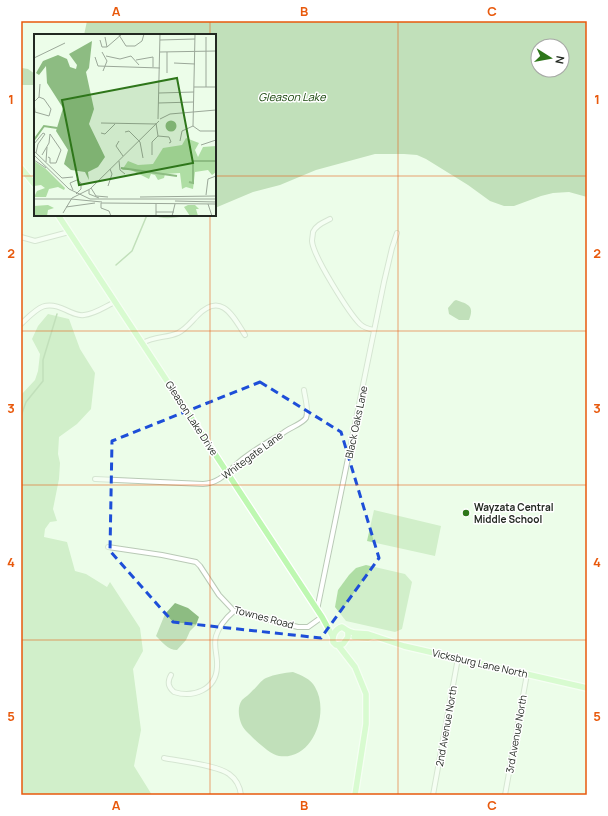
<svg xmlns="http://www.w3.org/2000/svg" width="608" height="816" font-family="Manrope,sans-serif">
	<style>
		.green { fill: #afdea4 }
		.water { fill: #8dbc82; fill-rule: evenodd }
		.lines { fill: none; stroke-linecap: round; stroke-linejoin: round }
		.stream { stroke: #8dbc82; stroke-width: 1.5 }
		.minor-casing { stroke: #b9c9b6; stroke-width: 6 }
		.major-casing { stroke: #fff; stroke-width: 8 }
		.minor { stroke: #fff; stroke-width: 4 }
		.major { stroke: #bef8b1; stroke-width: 5.5 }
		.marked { fill: none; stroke: #1d4ed8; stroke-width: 3; stroke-dasharray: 8 5; stroke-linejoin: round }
		.grid { fill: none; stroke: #e8590c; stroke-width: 1; stroke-opacity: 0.55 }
		.poi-dot { fill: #2e761a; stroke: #fff; stroke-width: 1.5 }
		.labels { text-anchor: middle; stroke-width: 3; stroke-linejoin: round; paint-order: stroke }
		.street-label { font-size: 10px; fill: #222821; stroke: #fff }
		.poi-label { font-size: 10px; font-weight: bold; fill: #222821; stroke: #fff; text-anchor: start }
		.water-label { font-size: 11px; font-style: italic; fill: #103f02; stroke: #fff }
		.inset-river { fill: none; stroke: #8dbc82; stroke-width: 2 }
		.inset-road { fill: none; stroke: #9ba899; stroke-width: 1 }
		.view { fill: #2e761a; fill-opacity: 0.15; stroke: #2e761a; stroke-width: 2 }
		.inset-edge { fill: none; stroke: #222821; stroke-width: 2 }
		.neatline { fill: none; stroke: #e8590c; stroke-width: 1.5 }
		.grid-label { font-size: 13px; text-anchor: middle; font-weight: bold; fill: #e8590c }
	</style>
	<rect width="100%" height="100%" fill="#ecfde9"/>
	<g class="green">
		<path d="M48,314L69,319L80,349L95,373L91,409L77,424L59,437L58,454L60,463L59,479L53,509L57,521L50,522L45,529L44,537L67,542L75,571L86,574L107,587L110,582L140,628L143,651L133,669L141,730L134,766L152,795H21V395L35,380L38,371L40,354L32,339L38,326Z"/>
		<path d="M374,510L441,526L435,556L367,541Z"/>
		<path d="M366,565L405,574L412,582L402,629L395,632L346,621L335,607L338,590L349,575L356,568Z"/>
	</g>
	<g class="water">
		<path d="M87,21H587V197L569,192L553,193L541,196L514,206H504L490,201L468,185L426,159L417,155L404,154H375L316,170L280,185L253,192L215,208V35H84ZM538,46H562V70H538Z"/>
		<path d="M22,68L28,69L35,74V85H21Z"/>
		<path d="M152,215H192C179,217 165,221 152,215Z"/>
		<path d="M456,300C468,304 475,306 469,320H459L449,314L448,308L454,301Z"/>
		<path d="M175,603L188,608L199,617L196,625L190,631L186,640L177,650C168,650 162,642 156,636L165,614Z"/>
		<path d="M293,672C301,675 311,679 315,687C330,712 313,761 279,756C270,755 253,738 246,731C239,724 236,708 242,700C245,697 250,694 253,690C258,686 260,681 266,678C275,674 284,673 293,672Z"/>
	</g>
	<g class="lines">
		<g class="stream">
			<path d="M116,265L132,251L147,215"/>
			<path d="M21,416L26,402L43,381V360L57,314"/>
		</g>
		<g class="minor-casing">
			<g id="minor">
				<path d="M330,219C324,222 316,225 313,232C313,234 312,239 312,241C313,256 349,313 360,324C364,328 369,329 374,330"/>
				<path d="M21,237L35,241L69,232"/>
				<path d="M21,324C37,309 44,299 66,310C72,313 78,316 84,315C95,314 106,306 115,302"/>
				<path d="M143,343C154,336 167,338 178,333C186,329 191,322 197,316C221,291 233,316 245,335"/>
				<path d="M95,479L203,484C220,483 227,472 239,462C252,451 268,442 283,433C289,428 302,424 306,418C309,410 305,398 304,390"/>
				<path d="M108,547L162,555L196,562L200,566L219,595L234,611L298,627H308L322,617"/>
				<path d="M317,610L384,282L392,248L397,233"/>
				<path d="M171,675C167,682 168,687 174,692C193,698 216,690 217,667C218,656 213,646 216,636C219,626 226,618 234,611"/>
				<path d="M164,758C179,761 217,765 229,774C236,779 240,787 241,795"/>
				<path d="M433,795L458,658"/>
				<path d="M505,795L527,674"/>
			</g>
		</g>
		<g class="major-casing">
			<g id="major">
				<path d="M21,168L35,185"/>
				<path d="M58,215L322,617L333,637"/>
				<path d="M342,627L348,631V637L343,644L336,645L333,642C332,636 335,629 342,627Z"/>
				<path d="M348,631L354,633L368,634L404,646L587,688"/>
				<path d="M354,637L368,638L373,636"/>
				<path d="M338,645L355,667L366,694V724L355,795"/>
			</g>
		</g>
		<use href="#minor" class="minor"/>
		<use href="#major" class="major"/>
	</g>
	<path d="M0 0H608V816H0ZM260,382L341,432L379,558L321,638L173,622L110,551L112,441Z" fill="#ecfde9" fill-opacity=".55" fill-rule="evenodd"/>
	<path class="marked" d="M260,382L341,432L379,558L321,638L173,622L110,551L112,441Z"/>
	<path class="grid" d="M210,21V35M398,21V795M21,176H35M215,176H587M210,215V795M21,331H587M21,485H587M21,640H587"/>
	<circle class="poi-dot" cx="466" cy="513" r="4"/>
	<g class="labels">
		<g class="street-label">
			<text transform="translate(192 418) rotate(57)" y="4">Gleason Lake Drive</text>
			<text transform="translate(356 422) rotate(-78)" y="4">Black Oaks Lane</text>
			<text transform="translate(252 455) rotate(-36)" y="4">Whitegate Lane</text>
			<text transform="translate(264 617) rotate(15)" y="4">Townes Road</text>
			<text transform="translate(480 663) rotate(13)" y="4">Vicksburg Lane North</text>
			<text transform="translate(446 726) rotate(-80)" y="4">2nd Avenue North</text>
			<text transform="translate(516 734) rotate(-80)" y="4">3rd Avenue North</text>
		</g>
		<g class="poi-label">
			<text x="474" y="511">Wayzata Central<tspan x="474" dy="12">Middle School</tspan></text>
		</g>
		<g class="water-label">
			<text x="292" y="101">Gleason Lake</text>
		</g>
	</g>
	<g transform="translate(34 34)">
		<rect width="182" height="182" fill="#ecfde9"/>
		<path d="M152,104L165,109L161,116L164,123L169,113L182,112V138L178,141L174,136L161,138L159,155L152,153L148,155L146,139L131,140L130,144L124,146L121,141L117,140L115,145L97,136H88L94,127L104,131L119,130L129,114L148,111ZM0,127L12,135L31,154L30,156L24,153L15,155L12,163H0L3,157L11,154L7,151L0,152ZM14,171L20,174L14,176L13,182H0V172ZM154,171H161L165,175H162L164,182H156L150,173Z" fill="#afdea4"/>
		<path d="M58,7L55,34L52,38L60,75L55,90L71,123L64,133L54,138L55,146L51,138L37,136L30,130L34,116L22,97L29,74L13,49L12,32L5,41L2,39L9,27L24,21L33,25L36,33L42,35L43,31L35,20ZM131.5 92a5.5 5.5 0 1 1 11 0a5.5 5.5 0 1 1-11 0Z" fill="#8dbc82"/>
		<path class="inset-river" d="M0,106L10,92L23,94M87,134L143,142M155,148L159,149V127H182"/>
		<path class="inset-road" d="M85,1L92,12H101L108,7L110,0M71,3L73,13L88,0M66,6L68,13H73M126,6L161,5M68,18L73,27L69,37M126,18L182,17M133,18V39M72,22L86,25L97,22L105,31M61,23L64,32L126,34M0,24L31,9M102,26L119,23V33M140,29L161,30M160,53H182M172,53V3M125,59L160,58M5,63L10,65L17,75L15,82L1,78L0,68ZM5,63L6,50M124,69L160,68M124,85L126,0M126,85L136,80L182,76M67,89L122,90M159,92L166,97H182M91,98L95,97L106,108L109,124M67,99L71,100L81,90M124,102L135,103L137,108L135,109M85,107L82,112L89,122M146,107L148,97L159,92L161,0M0,110L9,99L11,100L4,110L2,119M167,111L182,106M0,117L28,144L39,143M0,121L35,155L56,165H182M8,121L15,109L16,100L27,116L22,129H16V124L14,123M118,121V108L124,102L122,89M0,126L12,134M85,127L86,136L91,140M12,128L13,113M74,152L78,140L76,135M57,154L62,162L74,163M39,156L36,149L43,146L47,149V155L42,160M55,156V160L65,164M172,161L174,145L182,142M106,163L182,162M0,165H37M37,165L68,168M141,167L182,168M67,169L182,170M67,169V174L75,177L77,182M174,170L178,182M32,173L61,169M122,178H140M29,179L38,164L56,155L125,87M122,182V169M138,182L141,170"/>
		<path class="view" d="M143,44L159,129L45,151L28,66Z"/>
		<rect width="182" height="182" class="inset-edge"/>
	</g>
	<rect width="608" height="816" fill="none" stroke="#ffffff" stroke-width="44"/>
	<g transform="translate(550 58) rotate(101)"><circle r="19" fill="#ffffff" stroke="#a7a9a6"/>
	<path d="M0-3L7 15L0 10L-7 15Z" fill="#2e761a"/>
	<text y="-6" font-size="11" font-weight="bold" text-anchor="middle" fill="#222821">N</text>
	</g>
	<rect x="22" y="22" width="564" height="772" class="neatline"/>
	<g class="grid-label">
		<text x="116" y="16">A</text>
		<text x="304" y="16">B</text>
		<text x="492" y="16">C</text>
		<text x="11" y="104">1</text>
		<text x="597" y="104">1</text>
		<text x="11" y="258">2</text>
		<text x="597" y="258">2</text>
		<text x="11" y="413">3</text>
		<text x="597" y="413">3</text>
		<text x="11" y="567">4</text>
		<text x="597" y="567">4</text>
		<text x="11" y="721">5</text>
		<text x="597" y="721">5</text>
		<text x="116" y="810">A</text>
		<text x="304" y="810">B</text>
		<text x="492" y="810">C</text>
	</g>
</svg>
